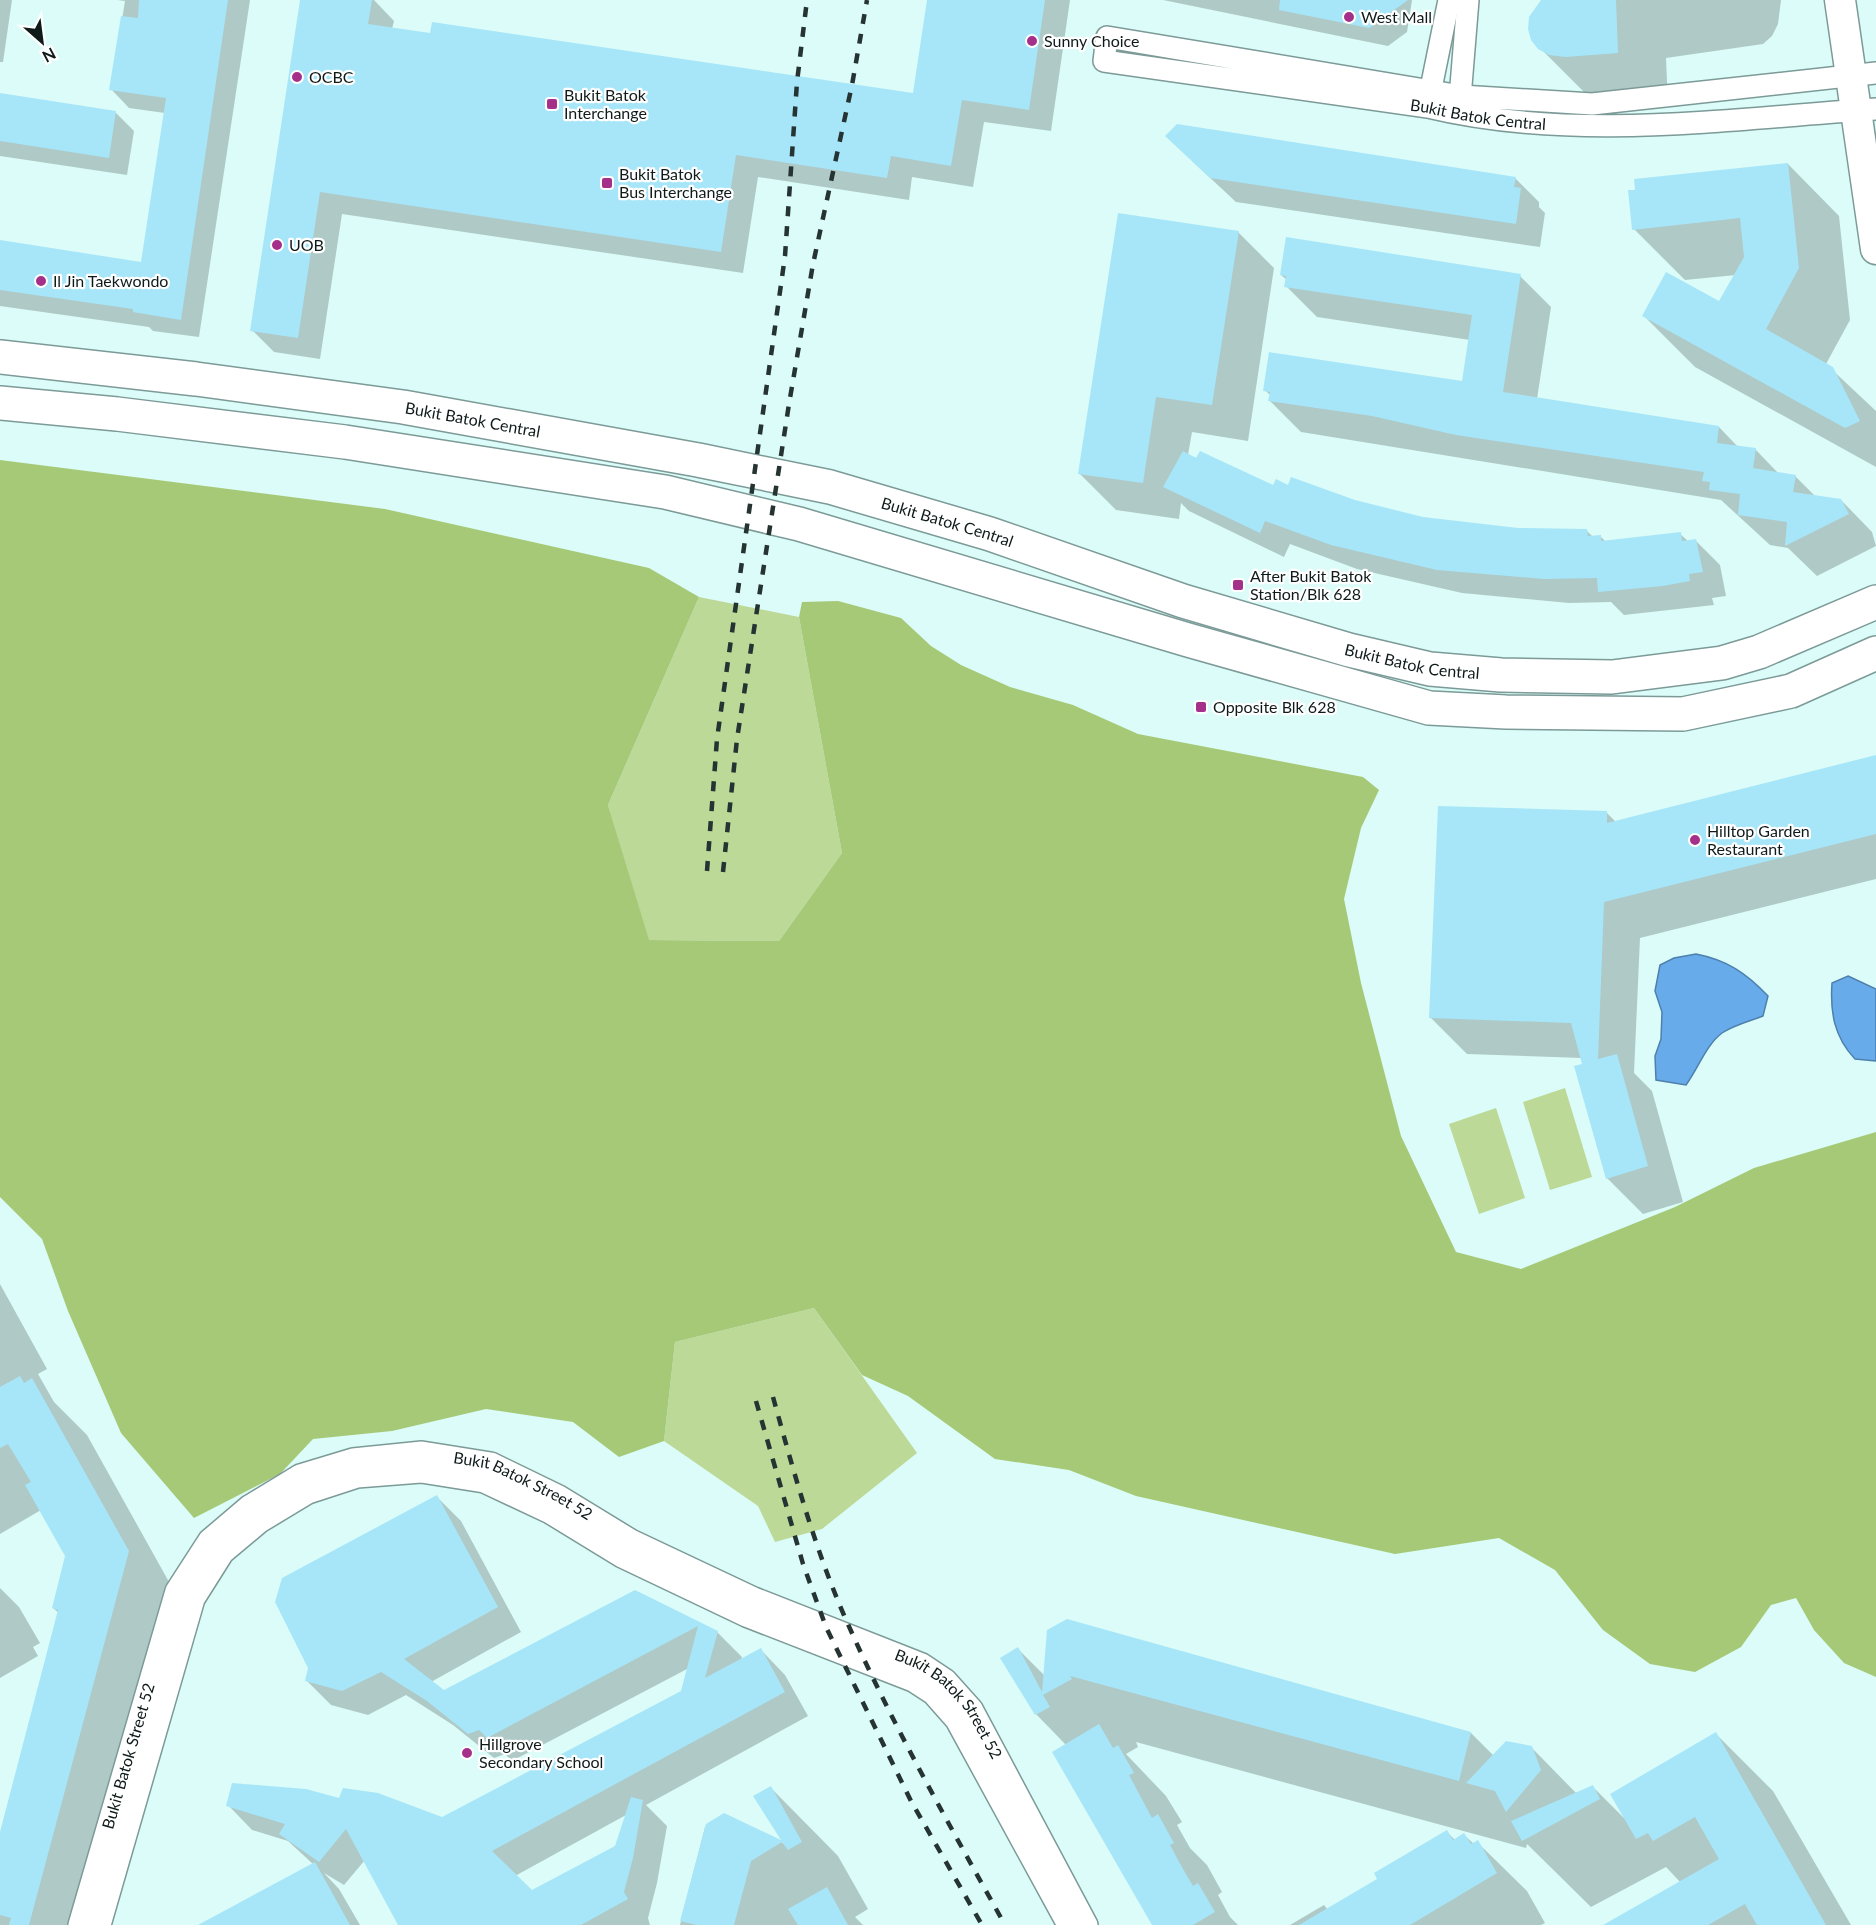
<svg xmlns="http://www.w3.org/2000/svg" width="1876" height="1925" font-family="Lato,sans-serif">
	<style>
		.green { fill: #bcd997 }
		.forest { fill: #a6c977 }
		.water { fill: #68abea; stroke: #4d80ac; stroke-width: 1.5 }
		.shadow { fill: #0003; fill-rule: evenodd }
		.building { fill: #a7e6f9 }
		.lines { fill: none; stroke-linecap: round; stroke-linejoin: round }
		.street-casing { stroke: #7c9a97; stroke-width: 24 }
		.secondary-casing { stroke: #7c9a97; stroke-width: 33 }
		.primary-casing { stroke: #7c9a97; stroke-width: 36 }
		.street { stroke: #fff; stroke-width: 21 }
		.secondary { stroke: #fff; stroke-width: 30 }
		.primary { stroke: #fff; stroke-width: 33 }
		.rail { stroke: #253332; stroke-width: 4.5; stroke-dasharray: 10 10; stroke-linecap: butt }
		.poi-dot { fill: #a53089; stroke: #fff; stroke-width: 2 }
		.labels { text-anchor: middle; stroke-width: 4.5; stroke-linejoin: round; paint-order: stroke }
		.poi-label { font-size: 16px; fill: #0f1b1a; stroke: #fff; text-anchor: start }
		.street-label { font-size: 16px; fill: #0f1b1a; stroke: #fff }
	</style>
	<rect width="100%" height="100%" fill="#dbfcf8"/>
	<g class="green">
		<path d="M699,597L799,617L842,853L779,941L648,940L608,805Z"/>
		<path d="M1565,1088L1592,1177L1550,1190L1523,1102Z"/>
		<path d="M1496,1108L1525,1198L1479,1214L1449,1124Z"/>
		<path d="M814,1308L917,1453L822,1529L775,1542L758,1506L664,1441L675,1342Z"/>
	</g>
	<path class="forest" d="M0,460L385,509L649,568L699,597L608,805L649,940L779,941L842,853L799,617L802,602L838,601L901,618L931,646L961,665L1010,687L1073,705L1138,734L1363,777L1379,790L1361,828L1344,899L1361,983L1401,1136L1456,1252L1521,1269L1675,1207L1754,1168L1876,1132V1677L1844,1663L1814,1630L1796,1598L1771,1605L1741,1647L1695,1672L1650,1664L1603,1630L1555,1570L1499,1538L1395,1554L1136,1496L1069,1470L995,1459L908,1396L862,1375L814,1308L675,1342L664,1441L619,1457L573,1422L486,1409L392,1431L313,1439L280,1474L194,1518L121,1433L68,1311L42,1239L0,1197Z"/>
	<g class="water">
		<path d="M1696,954C1727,960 1746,973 1768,996L1763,1016C1750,1021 1734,1025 1722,1033C1706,1045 1698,1069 1686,1085L1656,1080L1655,1056L1661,1039L1662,1012L1655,991L1660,965L1674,958Z"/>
		<path d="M1848,976L1876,989V1061L1855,1059C1834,1037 1830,1012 1832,983Z"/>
	</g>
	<g class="shadow">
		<path d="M0,0H12L3,62H0Z"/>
		<path d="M117,0H250L199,337L153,331L149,327L0,306V242L142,263L165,113L129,108L111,89L125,1Z"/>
		<path d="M302,0H374L394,21L392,29L914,94L928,0H1070L1051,131L984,122L973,187L912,177L909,200L758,177L743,273L342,214L320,359L274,352L252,330Z"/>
		<path d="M1163,0H1412L1407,32L1388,46Z"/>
		<path d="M1543,0H1781L1778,24L1772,36L1763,44L1666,58L1668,104L1591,99L1540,48L1530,17Z"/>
		<path d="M0,95L115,112L134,131L127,175L0,156Z"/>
		<path d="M1192,161L1515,178L1539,202V207L1545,213L1540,247L1236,202Z"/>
		<path d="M1788,164L1839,216L1850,320L1826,364L1876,411V467L1695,367L1643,315L1720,303L1736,275L1685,280L1634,229Z"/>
		<path d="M1238,232L1274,268L1248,441L1192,432L1188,455L1273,487H1289L1423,519L1518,529L1586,530L1593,537L1600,536L1606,542L1680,534L1688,541L1695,540L1720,565L1726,596L1712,598L1714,605L1624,615L1611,602L1569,603L1462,593L1357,569L1290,544L1284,557L1189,511L1181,503L1179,519L1116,510L1080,474Z"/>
		<path d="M1281,275L1520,276L1551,307L1537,399L1719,427L1738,447L1755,449L1779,474L1795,476L1816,497L1841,500L1872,532L1876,546L1817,576L1788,548L1770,545L1721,500L1301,432L1270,401L1271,396L1265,390L1463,382L1470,340L1317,317L1286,286L1287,280Z"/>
		<path d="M1876,756V879L1640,938L1634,1073L1652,1091L1683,1202L1643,1214L1607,1178L1582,1058L1467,1054L1431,1018L1607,813L1616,822Z"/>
		<path d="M0,1284L47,1369L38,1374L54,1402L87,1435L183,1607L98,1925H0V1838L59,1613L53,1608L67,1555L41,1510L0,1534Z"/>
		<path d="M437,1497L461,1521L521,1632L431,1682L443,1692L635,1591L717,1632L742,1657L741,1661L761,1650L785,1675L808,1716L646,1805L667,1826L657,1883L648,1918L650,1925H399L365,1860L344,1885L324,1873L339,1889L360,1925H201L314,1865L288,1841L252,1830L228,1805L340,1799L442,1819L682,1692L689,1668L512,1761L505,1754L494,1758L453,1725L406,1695L368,1715L331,1705L306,1680ZM626,1815L617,1847L532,1892L515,1876Z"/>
		<path d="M0,1588L19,1607L40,1643L33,1647L38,1656L0,1678Z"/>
		<path d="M1048,1631L1471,1733L1494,1756L1531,1747L1577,1794L1593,1787L1625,1819L1716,1734L1773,1791L1851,1925H1608L1681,1883L1666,1867L1591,1907L1527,1844L1526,1848L1136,1742L1138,1747L1126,1754L1166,1796L1182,1822L1177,1825L1190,1848L1207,1865L1222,1892L1218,1895L1230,1917L1238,1925H1155L1066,1745L1036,1714L1018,1649L1045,1676Z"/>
		<path d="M771,1788L838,1856L868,1909L855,1917L863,1925H680L705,1827L724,1815L785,1844Z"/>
		<path d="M1447,1832L1455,1840L1464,1835L1474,1844L1477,1842L1527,1891L1545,1923L1541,1925H1290L1324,1905L1328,1910L1380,1879Z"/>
	</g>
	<g class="building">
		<path d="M139,0H228L181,320L133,312V309L0,290V240L141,262L166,98L109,90L121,16L138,18Z"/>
		<path d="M300,0H372L368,24L430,33L432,22L913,93L927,0H1045L1029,110L962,100L951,166L891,156L887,178L736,155L721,252L320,192L298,338L250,331Z"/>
		<path d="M1280,0H1408L1369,28L1279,10Z"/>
		<path d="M1541,0H1616L1618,53L1566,57L1549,55L1538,49L1531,40L1528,29L1529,17Z"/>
		<path d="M0,93L116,111L109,158L0,141Z"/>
		<path d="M1177,124L1516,177L1514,187L1521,188L1516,224L1210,178L1165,136Z"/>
		<path d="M1788,163L1799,268L1766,329L1833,367L1860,421L1845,428L1642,316L1666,272L1719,301L1744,257L1740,218L1632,230L1628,190H1635L1634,179Z"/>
		<path d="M1118,213L1239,231L1212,405L1156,397L1143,483L1078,474Z"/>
		<path d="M1286,237L1521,274L1503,392L1719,426L1717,443L1756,448L1753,468L1796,475L1793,492L1841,499L1849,514L1785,546L1787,522L1738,515L1740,494L1709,490L1710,482L1702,481L1704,472L1456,435L1372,416L1268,401L1270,392L1263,391L1269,352L1462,381L1472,315L1284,287L1286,276L1280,275Z"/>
		<path d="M1183,451L1196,458L1200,451L1273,485L1276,479L1288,485L1291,477L1355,500L1423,517L1518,528L1587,529L1588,536L1601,535V541L1681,532L1682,541L1696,539L1703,572L1689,574L1690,581L1663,586L1598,592L1597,578L1544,579L1437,570L1331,545L1265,521L1260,533L1163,487Z"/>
		<path d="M1876,755V834L1604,902L1598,1059L1617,1054L1648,1166L1606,1179L1574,1066L1582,1064L1571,1023L1429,1018L1438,806L1607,811V823Z"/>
		<path d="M20,1376L24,1383L32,1378L129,1551L29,1925H9L11,1918L0,1915V1832L58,1610L52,1608L65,1556L25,1485L31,1482L8,1444L0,1448V1387Z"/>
		<path d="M437,1495L498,1607L404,1659L444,1690L635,1590L718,1631L705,1678L761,1648L785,1692L492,1851L532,1890L615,1846L631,1797L643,1800L633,1858L624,1892L628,1899L581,1925H398L346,1829L319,1862L279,1834L285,1824L226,1806L232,1783L306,1789L339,1798L343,1788L378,1793L442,1817L681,1691L698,1626L487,1738L479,1730L468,1734L427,1701L381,1672L342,1691L305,1681L308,1668L275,1602L282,1578Z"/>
		<path d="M1067,1619L1471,1732L1459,1781L1070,1676L1072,1679L1043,1695L1050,1707L1035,1715L1000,1658L1018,1647L1042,1692L1047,1630Z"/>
		<path d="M1099,1724L1113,1748L1118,1745L1134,1773L1129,1775L1152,1818L1158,1814L1174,1843L1170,1845L1183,1869L1193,1886L1198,1883L1215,1912L1193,1925H1152L1052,1752Z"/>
		<path d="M1716,1732L1826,1925H1757L1745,1904L1708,1925H1603L1719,1859L1695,1817L1653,1841L1648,1833L1636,1839L1610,1794Z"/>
		<path d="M1506,1741L1532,1746L1541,1770L1506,1812L1495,1791L1466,1783Z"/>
		<path d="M1593,1785L1600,1799L1522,1841L1511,1821Z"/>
		<path d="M771,1786L802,1842L788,1850L782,1842L751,1861L734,1925H697L680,1921L706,1824L724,1813L781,1840L753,1796Z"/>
		<path d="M1447,1830L1453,1840L1464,1833L1471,1844L1478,1840L1497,1873L1410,1925H1299L1377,1879L1374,1873Z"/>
		<path d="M315,1862L350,1925H198Z"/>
		<path d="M827,1887L848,1925H798L788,1909Z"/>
	</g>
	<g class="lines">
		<g class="street-casing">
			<g id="street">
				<path id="s1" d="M1876,73L1592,104L1461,96L1107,37L1104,61L1428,107C1574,142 1728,119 1876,109"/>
				<path d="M1428,103L1449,0"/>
				<path d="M1459,110L1468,0"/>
				<path id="s2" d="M79,1925L176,1591L209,1540L249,1506L300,1475L353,1459L422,1452L491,1463L559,1496L631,1540L754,1598L922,1664L946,1680L972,1709L1087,1925"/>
				<path d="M100,1925L194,1599L223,1553L260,1522L308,1493L357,1477L421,1472L484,1482L550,1513L622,1557L746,1616L913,1681L933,1694L956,1720L1068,1925"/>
			</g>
		</g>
		<g class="secondary-casing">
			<path id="secondary" d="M1840,0L1876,249"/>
		</g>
		<g class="primary-casing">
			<g id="primary">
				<path id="s3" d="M0,357L196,379L403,407L698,460L830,487L990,534L1183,601L1349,650L1430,669L1501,675L1612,677L1722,663L1759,652L1876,602"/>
				<path d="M0,403L117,414L345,442L665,492L799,524L1188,640L1429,708L1506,712L1683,714L1791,691L1876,653"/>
			</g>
		</g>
		<use href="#street" class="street"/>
		<use href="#secondary" class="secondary"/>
		<use href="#primary" class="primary"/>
		<g class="rail">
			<path d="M707,871L717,739L785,256L797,82L807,0"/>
			<path d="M723,872L737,739L789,404L813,264L852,85L867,0"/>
			<path d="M773,1397C794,1473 815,1550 847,1622C893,1726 950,1826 1005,1925"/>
			<path d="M756,1401L803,1564L826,1627L911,1801L982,1925"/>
		</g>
	</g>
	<g class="poi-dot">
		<circle cx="1349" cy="17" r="6"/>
		<circle cx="1032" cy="41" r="6"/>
		<circle cx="297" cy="77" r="6"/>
		<rect x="546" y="98" width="12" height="12" rx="3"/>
		<rect x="601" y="177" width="12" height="12" rx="3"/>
		<circle cx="277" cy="245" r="6"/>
		<circle cx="41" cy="281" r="6"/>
		<rect x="1232" y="579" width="12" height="12" rx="3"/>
		<rect x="1195" y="701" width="12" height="12" rx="3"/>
		<circle cx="1695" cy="840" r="6"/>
		<circle cx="467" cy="1753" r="6"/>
	</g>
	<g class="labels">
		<g class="poi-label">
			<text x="1361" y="23">West Mall</text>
			<text x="1044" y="47">Sunny Choice</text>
			<text x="309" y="83">OCBC</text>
			<text x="564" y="101">Bukit Batok<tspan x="564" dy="18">Interchange</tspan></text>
			<text x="619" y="180">Bukit Batok<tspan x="619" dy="18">Bus Interchange</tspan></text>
			<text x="289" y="251">UOB</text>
			<text x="53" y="287">Il Jin Taekwondo</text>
			<text x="1250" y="582">After Bukit Batok<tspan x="1250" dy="18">Station/Blk 628</tspan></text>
			<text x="1213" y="713">Opposite Blk 628</text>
			<text x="1707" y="837">Hilltop Garden<tspan x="1707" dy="18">Restaurant</tspan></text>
			<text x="479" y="1750">Hillgrove<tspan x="479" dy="18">Secondary School</tspan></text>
		</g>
		<g class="street-label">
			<text dy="6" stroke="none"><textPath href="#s1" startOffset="1178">Bukit Batok Central</textPath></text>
			<text dy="6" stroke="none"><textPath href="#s3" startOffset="477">Bukit Batok Central</textPath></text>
			<text dy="6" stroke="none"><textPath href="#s3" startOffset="963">Bukit Batok Central</textPath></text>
			<text dy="6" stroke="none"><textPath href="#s3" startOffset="1449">Bukit Batok Central</textPath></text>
			<text dy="6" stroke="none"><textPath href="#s2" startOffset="753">Bukit Batok Street 52</textPath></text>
			<text dy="6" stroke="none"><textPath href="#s2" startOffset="1239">Bukit Batok Street 52</textPath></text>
			<text dy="6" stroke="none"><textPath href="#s2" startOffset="176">Bukit Batok Street 52</textPath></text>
		</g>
	</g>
	<g transform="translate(42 42) rotate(152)" stroke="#ffffff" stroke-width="4.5" paint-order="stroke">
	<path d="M0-4.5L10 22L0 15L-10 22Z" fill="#0f1b1a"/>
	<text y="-9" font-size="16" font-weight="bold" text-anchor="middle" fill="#0f1b1a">N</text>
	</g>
</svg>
